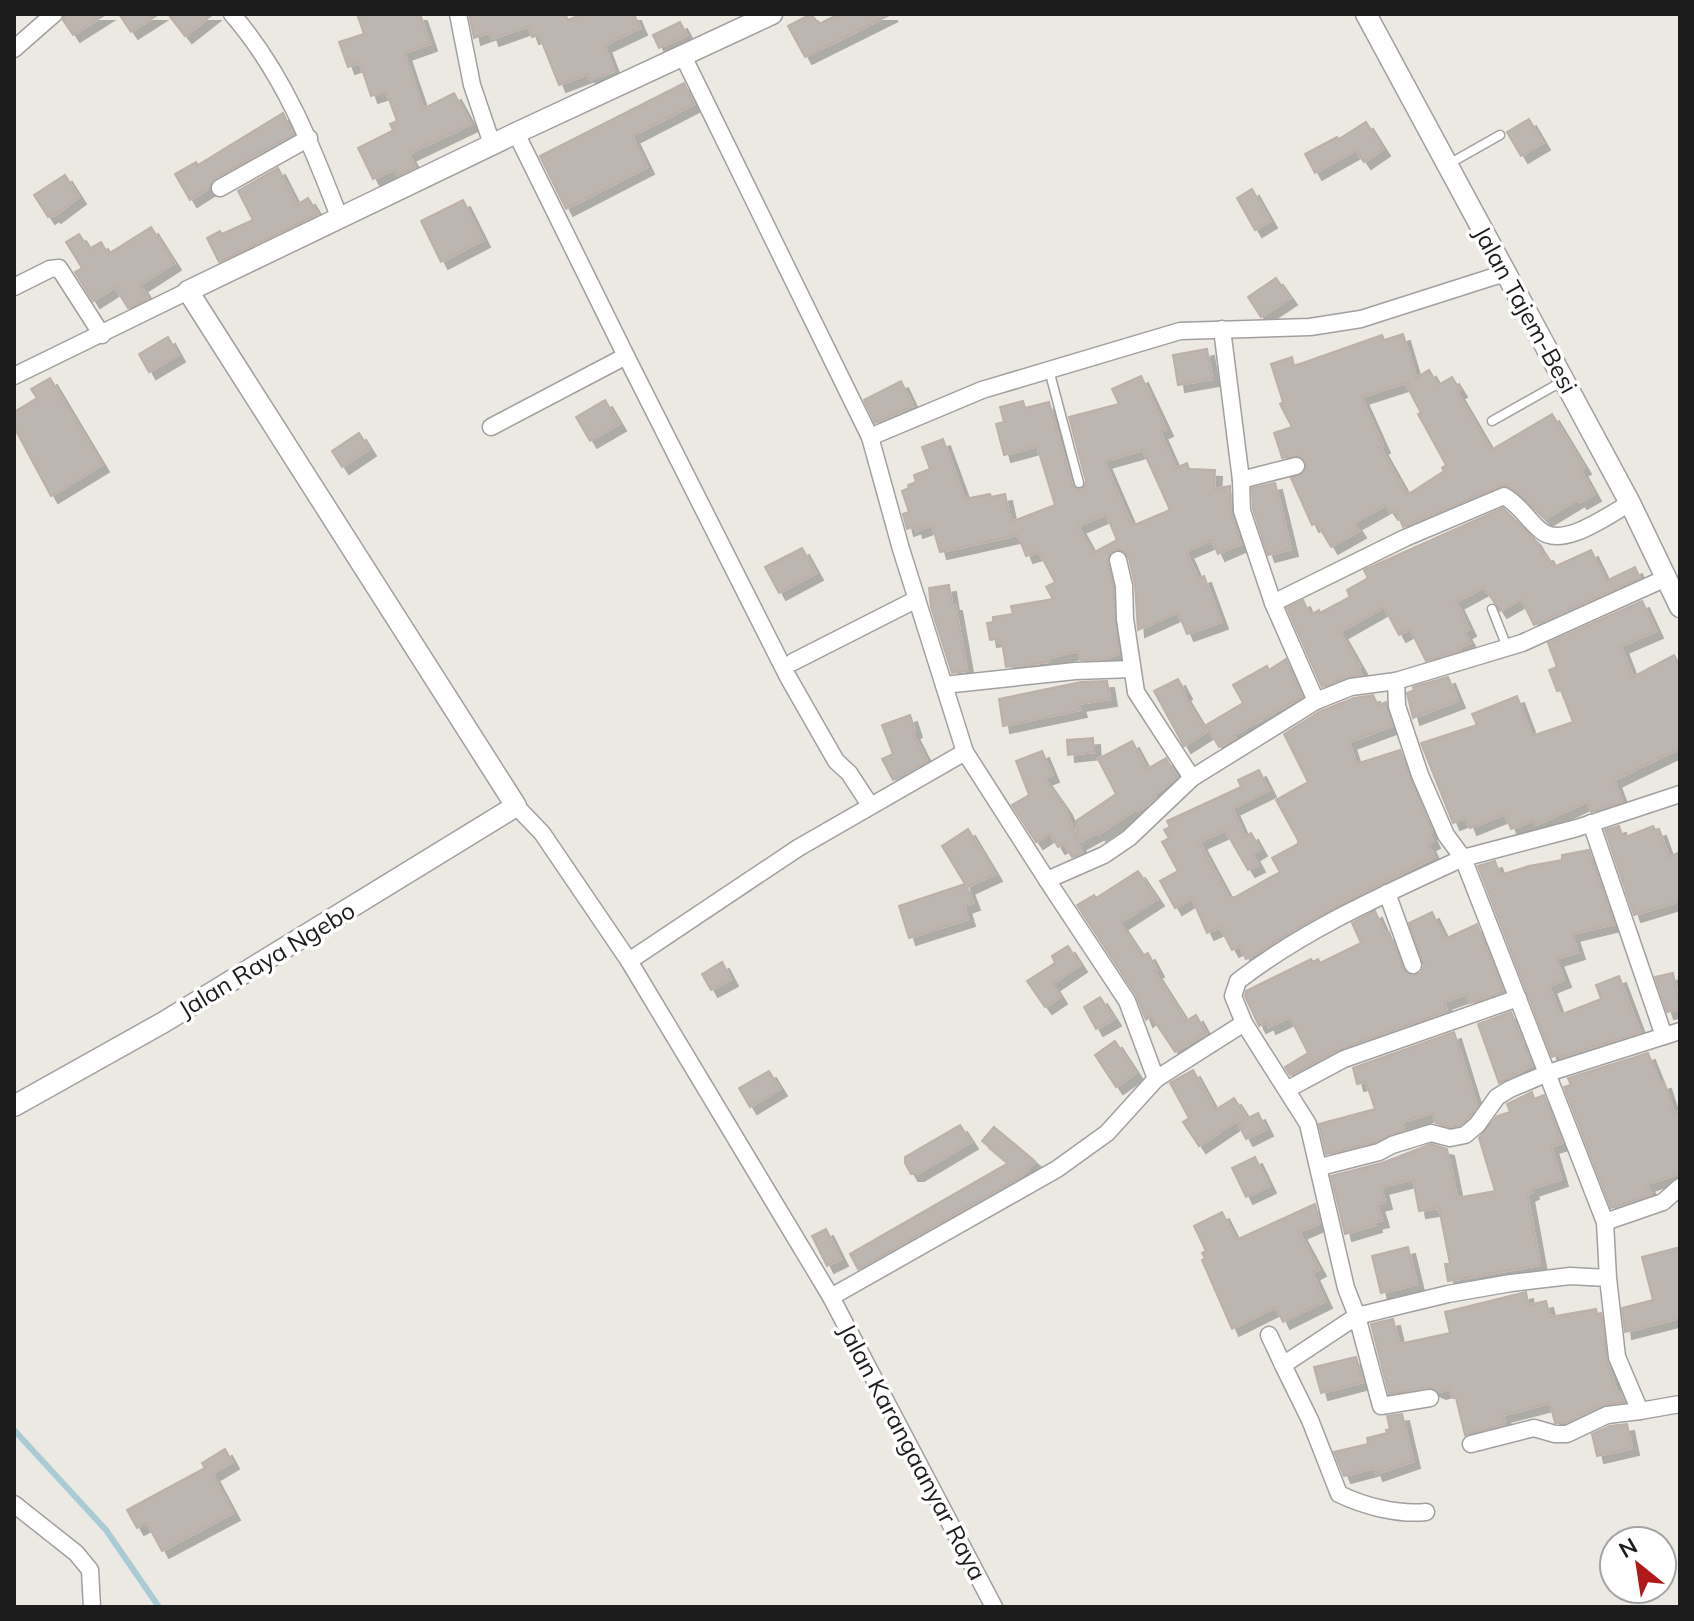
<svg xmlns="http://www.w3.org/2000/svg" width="1694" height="1621" font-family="Mulish,sans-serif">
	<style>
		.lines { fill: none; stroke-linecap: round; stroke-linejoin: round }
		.stream { stroke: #a9cbd5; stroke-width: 6 }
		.building { fill: #bcb5b0; stroke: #bcb0a8; stroke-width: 2; fill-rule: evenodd; filter: url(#shadow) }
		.service-casing { stroke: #a0a0a0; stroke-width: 11 }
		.minor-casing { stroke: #a0a0a0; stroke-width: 19 }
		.tertiary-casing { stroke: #a0a0a0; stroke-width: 23 }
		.service { stroke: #fff; stroke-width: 8 }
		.minor { stroke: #fff; stroke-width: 16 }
		.tertiary { stroke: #fff; stroke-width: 20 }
		.labels { text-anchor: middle; stroke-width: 7; stroke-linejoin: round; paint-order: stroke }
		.street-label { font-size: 24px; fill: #1c1c1c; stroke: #fff }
	</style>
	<defs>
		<filter id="shadow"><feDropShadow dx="7" dy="7" stdDeviation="0" flood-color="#0004"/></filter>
	</defs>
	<rect width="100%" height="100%" fill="#ece9e3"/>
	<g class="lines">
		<path class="stream" d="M14,1430L106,1530L159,1607"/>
	</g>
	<g class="building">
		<path d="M65,14H106L73,35L63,20Z"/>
		<path d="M119,14H159L131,32Z"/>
		<path d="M168,14H213L185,36Z"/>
		<path d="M357,14H420L430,44L404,53L423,109L454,93L471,124L408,154L415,167L398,176L395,169L373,179L358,148L390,132L393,130L390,124L397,121L386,91L371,96L360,63L348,67L339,42L364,34Z"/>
		<path d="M469,14H565L568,20L583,14H634L640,28L604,45L614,71L590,80L588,74L559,85L539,35L532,37L528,26L492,39L490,32L474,38Z"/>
		<path d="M811,14L819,24L839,14H891L805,57L788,26Z"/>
		<path d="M680,22L687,35L659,48L653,35Z"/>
		<path d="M684,83L694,104L632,136L647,167L566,209L540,156Z"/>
		<path d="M283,113L293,134L215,178L209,188L190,200L175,174L196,162L198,165Z"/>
		<path d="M1529,119L1543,143L1521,156L1507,132Z"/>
		<path d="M1366,122L1383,149L1364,162L1356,150L1315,173L1305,154L1337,137L1339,139Z"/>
		<path d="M278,168L297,205L308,198L318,214L219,262L207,238L220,231L222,234L253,220L238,191Z"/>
		<path d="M65,175L79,197L54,216L52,214L48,217L34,195Z"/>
		<path d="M1252,189L1270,221L1255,230L1237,198Z"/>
		<path d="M463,200L483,240L441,262L421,221Z"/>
		<path d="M151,227L174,263L140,285L148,298L128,308L115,287L93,301L75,272L82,268L66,242L79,234L89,249L101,242L108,254Z"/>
		<path d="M1276,278L1290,298L1261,317L1248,297Z"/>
		<path d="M1403,334L1416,378L1429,370L1438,385L1452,377L1460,390L1457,392L1491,450L1552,414L1584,467L1580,469L1594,494L1580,502L1578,499L1545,519L1516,491L1506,485L1500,486L1403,527L1396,510L1391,513L1386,505L1354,523L1359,531L1331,547L1317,523L1312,525L1291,478L1304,473L1306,463L1300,456L1282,458L1281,454L1274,433L1292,427L1280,404L1283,402L1271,364L1292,357L1294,366L1382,335L1384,340ZM1411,381L1406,384L1421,413L1418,414L1446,465L1442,468L1444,471L1407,495L1380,447L1383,446L1361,397Z"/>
		<path d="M168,337L178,355L149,372L139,354Z"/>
		<path d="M1207,349L1212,379L1178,385L1173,355Z"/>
		<path d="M1141,376L1166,429L1160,432L1176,468L1187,463L1189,469L1215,470L1214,489L1230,486L1231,514L1241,544L1218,554L1212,540L1186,551L1198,579L1204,576L1221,622L1187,634L1178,612L1138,630L1135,585L1129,558L1125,552L1116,549L1110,553L1107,562L1113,587L1119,654L1104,659L1081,660L1078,651L1048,658L1049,662L1006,667L1002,642L998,643V639L990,640L987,623L993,622V617L1013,614L1011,606L1053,599L1046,587L1055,582L1039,552L1026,556L1018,535L940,552L932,525L916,531L915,526L907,529L903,514L909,512L902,491L909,488L908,485L916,482L914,475L930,469L922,447L943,439L965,499L990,494L991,497L1005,494L1011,522L1055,505L1037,446L1004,455L996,424L1004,422L1000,407L1023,401L1025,408L1049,402L1072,485L1080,490L1084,487L1086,481L1069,417L1119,404L1112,389ZM1143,450L1170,510L1132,526L1104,461ZM1106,514L1117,540L1093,553L1078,526Z"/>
		<path d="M50,378L102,465L51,496L14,427V412L37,398L31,389Z"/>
		<path d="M901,381L913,406L875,423L864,400Z"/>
		<path d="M605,400L619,424L590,441L576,417Z"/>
		<path d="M359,433L369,449L342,467L332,451Z"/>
		<path d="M1275,483L1291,549L1268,555L1253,509L1252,488Z"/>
		<path d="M1503,508L1534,539L1543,555L1546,554L1554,567L1591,550L1606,581L1635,567L1640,578L1534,625L1521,599L1500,611L1484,587L1456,602L1469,629L1464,632L1470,643L1459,648L1460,650L1426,661L1410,629L1399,635L1384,607L1340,632L1360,667L1358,668L1361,675L1347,677L1322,687L1287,608L1303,600L1310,615L1319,610L1320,613L1350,597L1347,590L1368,578L1364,570Z"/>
		<path d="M802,548L816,573L779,593L765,567Z"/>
		<path d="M949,585L952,604H955L967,671L952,673L931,607L929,588Z"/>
		<path d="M1642,601L1656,631L1621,646L1633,677L1674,655L1680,666V748L1614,780L1622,802L1591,812L1588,801L1536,825L1534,820L1511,829L1505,814L1470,828L1466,818L1453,823L1421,743L1477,725L1472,714L1517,696L1532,736L1573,722L1561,690L1557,691L1549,670L1557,667L1548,643Z"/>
		<path d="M1286,659L1302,697L1233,735L1235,738L1219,747L1206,725L1243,703L1233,685L1267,666L1269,670Z"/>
		<path d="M1448,677L1458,701L1413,718L1407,693L1414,690L1413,687Z"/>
		<path d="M1178,679L1185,692L1183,694L1206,732L1184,746L1154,691Z"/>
		<path d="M1107,681L1110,699L1078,704L1080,710L1003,726L999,699L1081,682Z"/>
		<path d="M1373,695L1378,706L1386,702L1392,726L1349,742L1356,764L1400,750L1432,831L1429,833L1433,841L1428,844L1434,857L1313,919L1246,959L1240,946L1232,950L1220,927L1207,933L1192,898L1175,908L1160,881L1178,871L1162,842L1169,838L1164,830L1170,827L1167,821L1241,787L1238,780L1259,770L1269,790L1232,808L1245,837L1251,833L1260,849L1252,854L1258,865L1248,870L1225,830L1199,842L1229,898L1235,897L1280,872L1272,858L1298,844V840L1276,800L1308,782L1284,734L1321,711L1354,698Z"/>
		<path d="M910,715L915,730L912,732L927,761L893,780L882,759L893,754L882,725Z"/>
		<path d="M1093,738L1094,752L1068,755L1067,740Z"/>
		<path d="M1132,741L1147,769L1166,758L1177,777L1153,796L1155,798L1148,804L1138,811L1136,809L1099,834L1098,832L1078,843L1076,821L1116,794L1098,759Z"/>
		<path d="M1042,751L1052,775L1044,778L1065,808L1082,853L1072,857L1064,844L1058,847L1050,833L1036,842L1012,805L1029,795L1016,761Z"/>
		<path d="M1619,826L1623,838L1653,826L1655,830L1659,829L1669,857L1680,852V901L1634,915L1605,830Z"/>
		<path d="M968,829L995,874L967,887L973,903L964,906L968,919L909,938L899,906L965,884L942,846Z"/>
		<path d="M1589,850L1614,924L1572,934L1578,952L1556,959L1564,980L1549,986L1560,1015L1601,999L1596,985L1619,976L1640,1032L1561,1057L1559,1054L1552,1057L1478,866L1495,861L1500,875L1529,866L1562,860V855Z"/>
		<path d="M1138,871L1157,899L1120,923L1142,956L1148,953L1157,970L1154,971L1186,1021L1196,1015L1206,1033L1175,1052L1151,1016L1146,1020L1136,995L1077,905L1094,895L1096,898Z"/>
		<path d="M1375,911L1385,934L1389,932L1403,969L1412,976L1421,973L1424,966L1409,923L1432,912L1445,939L1477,924L1503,992L1470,1003L1467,994L1444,1002L1447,1011L1340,1049L1290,1075L1285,1067L1308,1053L1290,1017L1269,1027L1267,1022L1259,1026L1245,996L1246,991L1311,959L1313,962L1318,959L1320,963L1361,943L1352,923Z"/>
		<path d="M1068,946L1080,965L1052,984L1060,997L1045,1007L1027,981L1055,963L1052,956Z"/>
		<path d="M722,962L731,979L711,990L702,974Z"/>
		<path d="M1673,973L1680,1009L1667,1012L1655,977Z"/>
		<path d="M1100,997L1114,1019L1096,1029L1084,1007Z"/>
		<path d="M1511,1012L1532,1065L1499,1083L1478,1024Z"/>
		<path d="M1454,1032L1477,1106L1469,1117L1460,1125L1450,1127L1436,1123L1433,1113L1402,1122L1404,1130L1375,1142L1326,1154L1319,1124L1375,1109L1366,1082L1357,1084L1353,1068Z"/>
		<path d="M1115,1041L1136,1073L1116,1087L1095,1055Z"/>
		<path d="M1648,1053L1660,1083L1664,1082L1674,1113L1680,1111V1173L1647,1184L1651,1195L1611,1208L1564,1087L1571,1085L1568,1078Z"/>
		<path d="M1193,1070L1215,1110L1234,1098L1245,1115L1199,1146L1183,1122L1189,1118L1170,1083Z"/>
		<path d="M769,1071L780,1089L750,1107L739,1088Z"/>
		<path d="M1532,1092L1534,1099L1544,1095L1562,1143L1551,1146L1561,1179L1531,1189L1532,1192L1527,1194L1540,1265L1448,1281L1445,1264H1450L1439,1208L1419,1211L1413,1179L1381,1187L1385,1202L1377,1204L1382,1220L1374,1222L1375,1225L1345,1234L1331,1176L1382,1163L1431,1144L1447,1149L1457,1198L1495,1191L1479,1138L1497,1116L1510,1112L1507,1104Z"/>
		<path d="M1258,1113L1266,1129L1246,1139L1238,1123Z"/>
		<path d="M960,1125L971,1142L917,1174H911L905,1163V1157Z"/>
		<path d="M994,1127L1035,1161L1022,1176L858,1269L850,1254L1008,1163L982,1141Z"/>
		<path d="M1255,1157L1269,1186L1246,1197L1232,1168Z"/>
		<path d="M1315,1204L1320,1223L1299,1232L1319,1269L1312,1273L1325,1301L1283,1322L1276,1307L1232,1329L1202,1260L1205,1258L1202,1253L1206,1251L1194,1226L1222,1212L1236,1240Z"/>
		<path d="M826,1229L841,1259L827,1266L812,1236Z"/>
		<path d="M1408,1247L1417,1284L1381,1293L1372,1256Z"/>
		<path d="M1680,1247V1318L1625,1332L1622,1308L1653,1300L1642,1257Z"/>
		<path d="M1526,1292L1528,1305L1546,1301L1550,1317L1596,1309L1597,1314L1601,1313L1607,1361L1617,1393L1620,1392L1624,1402L1602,1405L1565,1423H1555L1550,1403L1503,1415L1505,1424L1465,1435L1456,1398H1453L1450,1389L1439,1392L1428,1387L1389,1394L1371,1324L1393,1319L1399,1344L1450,1333L1445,1312Z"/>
		<path d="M1356,1357L1363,1382L1321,1393L1314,1367Z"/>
		<path d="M1402,1414L1413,1461L1376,1474L1374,1468L1344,1476L1334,1452L1368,1444L1367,1438L1387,1433L1386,1430L1390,1429L1387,1416Z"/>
		<path d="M1627,1424L1632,1448L1597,1456L1592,1434L1610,1426Z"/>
		<path d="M225,1449L232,1462L212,1474L233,1513L162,1551L147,1523L137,1528L127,1510L205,1468L202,1463Z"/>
	</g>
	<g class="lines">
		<g class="service-casing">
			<g id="service">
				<path d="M1447,165L1500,135"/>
				<path d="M1049,370L1079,483"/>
				<path d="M1492,421L1563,381"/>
				<path d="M1492,609L1507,647"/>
			</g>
		</g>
		<g class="minor-casing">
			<g id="minor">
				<path d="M232,14C284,74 312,146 340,219"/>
				<path d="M458,14L472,85L492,144"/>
				<path d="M14,49L54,14"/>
				<path d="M683,56L870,437L901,549L965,752"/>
				<path d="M220,188L309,138"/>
				<path d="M14,287L50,269L59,268L102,335"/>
				<path d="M1222,329L1241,480L1242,511L1273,603L1316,701"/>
				<path d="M626,356L788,677L836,761L849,773L870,805"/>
				<path d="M14,376L188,291"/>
				<path d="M491,427L626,356L516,133"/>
				<path d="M870,437L982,390L1180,331L1310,327L1361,319L1505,273"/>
				<path d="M1241,480L1296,466"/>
				<path d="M1118,560L1124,586L1125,619L1136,692L1192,778"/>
				<path d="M1273,603L1405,538L1504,496C1520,505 1527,519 1540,530C1562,550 1608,515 1630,503"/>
				<path d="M793,662L917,599"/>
				<path d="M1396,681L1522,643L1666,578"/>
				<path d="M944,685L1075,671L1132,669"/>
				<path d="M516,806L542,833L629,961L798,848L965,752L1047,880L1104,855L1129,838L1192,778L1316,701L1351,687L1396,681L1397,706L1420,775L1446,835L1463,858L1577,828L1680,794"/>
				<path d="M1591,823L1664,1036"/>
				<path d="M1047,880L1127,1001L1156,1079"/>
				<path d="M1387,893L1413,965"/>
				<path d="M629,961L831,1297L1057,1169L1107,1133L1156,1079L1244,1023"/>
				<path d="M1288,1089L1344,1059L1518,998"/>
				<path d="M1320,1167L1379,1152L1392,1145L1431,1133L1450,1138L1465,1135L1477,1125L1497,1097L1510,1089L1548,1073L1680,1031"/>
				<path d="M1605,1222L1663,1202L1680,1187"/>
				<path d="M1608,1278L1605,1222L1463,858C1387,893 1305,929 1238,981L1233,996L1244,1023L1308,1124L1346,1288L1357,1316L1448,1294L1511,1283L1570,1276L1608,1278L1617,1357L1640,1411L1680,1404"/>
				<path d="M831,1297L994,1607"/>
				<path d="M1269,1335L1283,1365"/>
				<path d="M1471,1444L1534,1428L1555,1434H1567L1607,1415L1640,1411"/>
				<path d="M14,1504L76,1553L90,1570L92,1607"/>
				<path d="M1426,1512C1398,1515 1364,1506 1339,1494L1310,1420L1283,1365L1357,1316L1381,1406L1430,1398"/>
			</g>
		</g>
		<g class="tertiary-casing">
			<g id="tertiary">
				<path d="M1366,14L1630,503L1680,607"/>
				<path d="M14,1106L164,1022L516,806L188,291L516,133L772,14"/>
			</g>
		</g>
		<use href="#service" class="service"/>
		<use href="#minor" class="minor"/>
		<use href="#tertiary" class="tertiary"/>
	</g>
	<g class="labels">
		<g class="street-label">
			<text transform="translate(1525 310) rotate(61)" y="8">Jalan Tajem-Besi</text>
			<text transform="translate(267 960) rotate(-31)" y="8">Jalan Raya Ngebo</text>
			<text transform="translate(912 1452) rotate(62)" y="8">Jalan Karangaanyar Raya</text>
		</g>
	</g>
	<rect width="1694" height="1621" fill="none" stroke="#1c1c1c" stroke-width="32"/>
	<g transform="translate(1638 1565) rotate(330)"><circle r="38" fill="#ffffff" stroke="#a4a4a4" stroke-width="2"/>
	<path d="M0-6L14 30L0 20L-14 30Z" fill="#b01819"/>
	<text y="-12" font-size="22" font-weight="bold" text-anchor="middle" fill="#1c1c1c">N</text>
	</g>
</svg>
